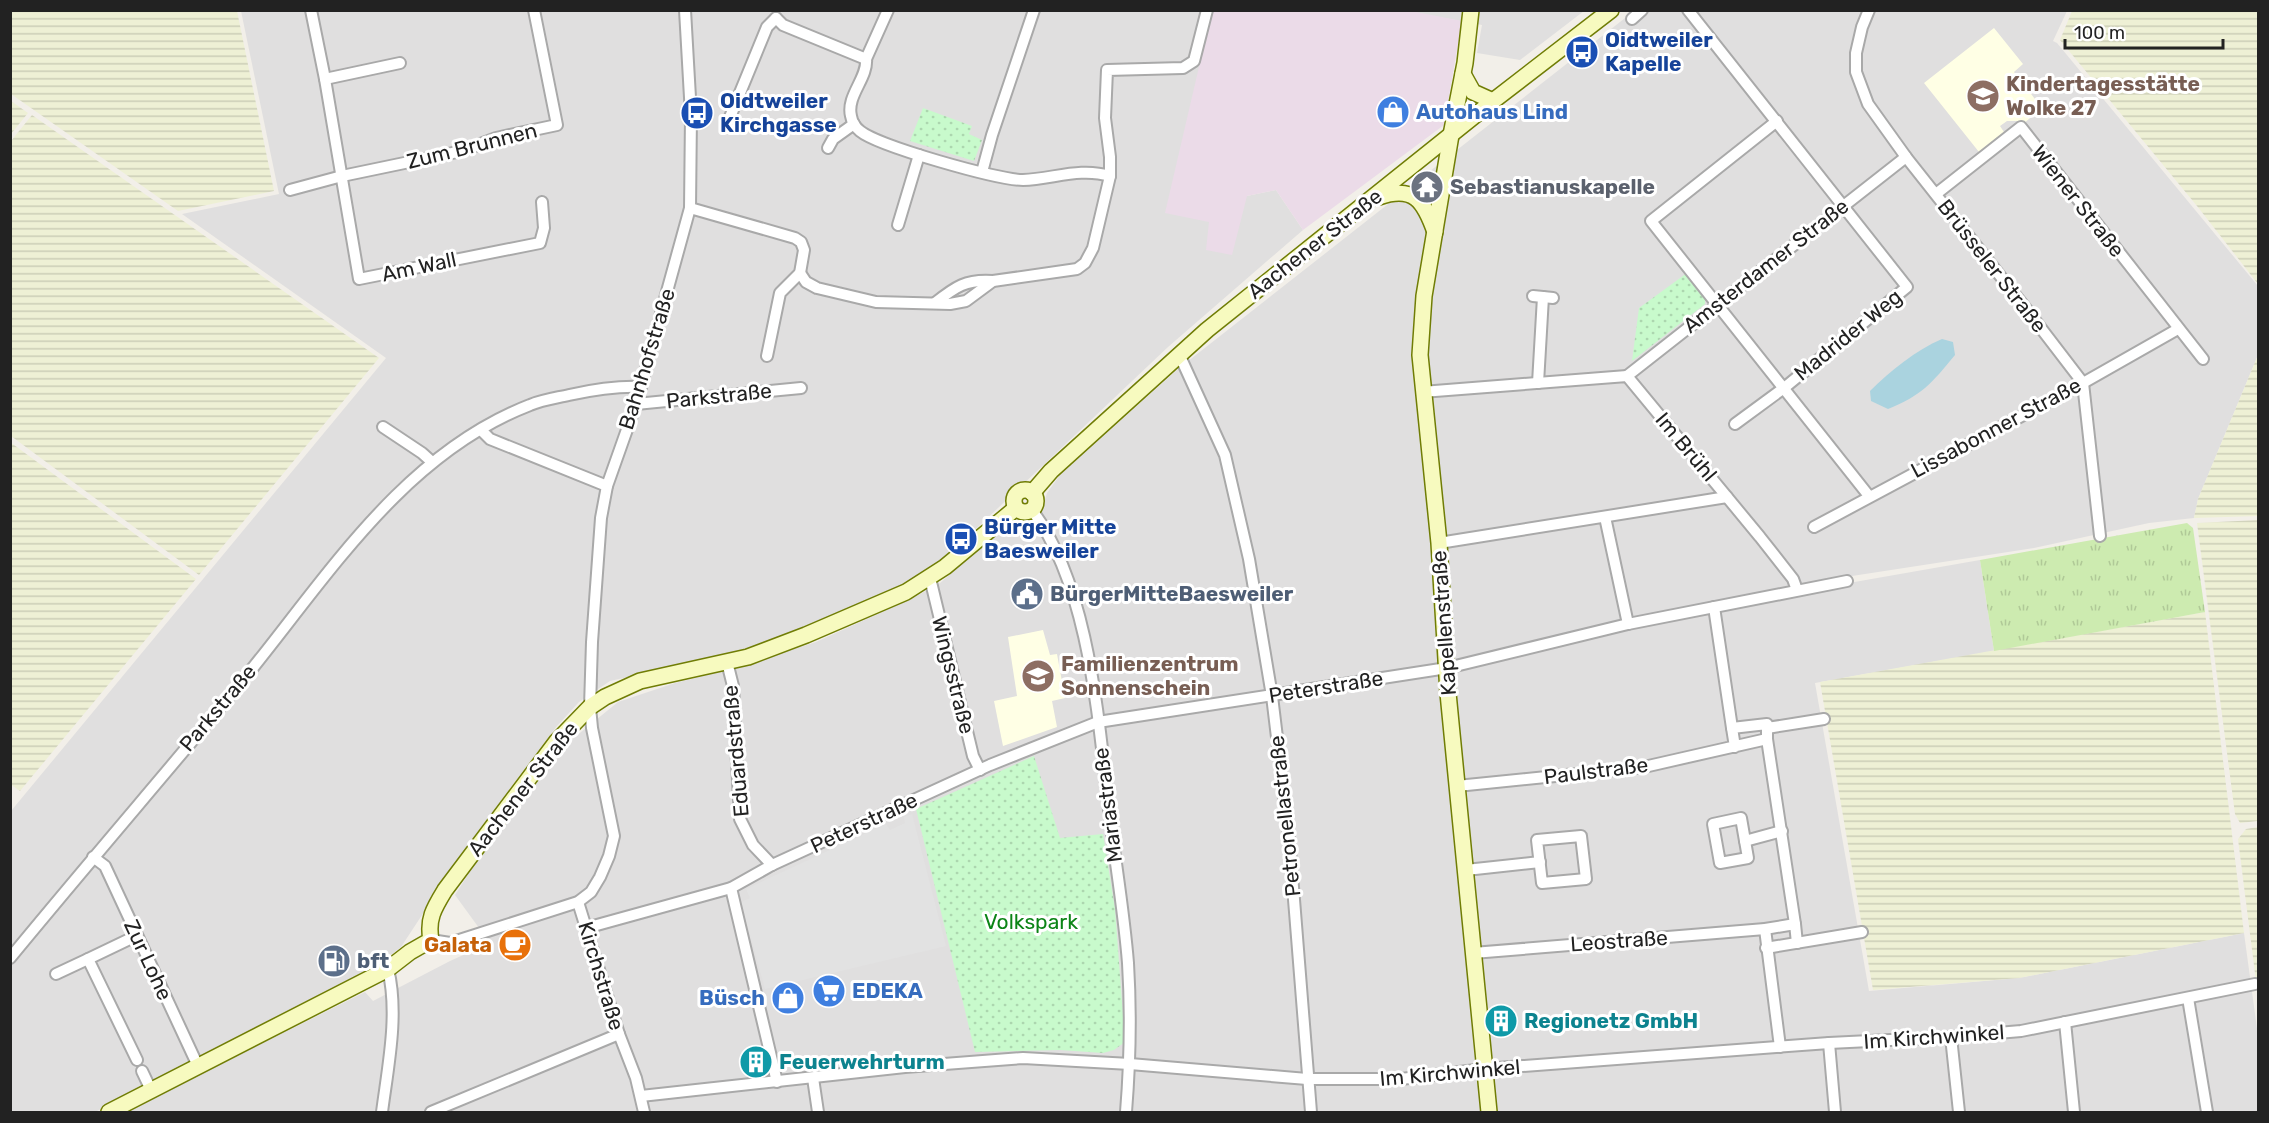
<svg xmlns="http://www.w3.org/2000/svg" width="2269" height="1123" font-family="Rubik,sans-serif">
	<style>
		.residential { fill: #e0dfdf }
		.industrial { fill: #ebdbe8 }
		.education { fill: #ffffe5 }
		.farmland { fill: url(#farmland-rules) }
		.grass { fill: url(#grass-tufts) }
		.park { fill: url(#park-dots) }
		.parking { fill: #e2e2e2 }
		.water { fill: #aad3df }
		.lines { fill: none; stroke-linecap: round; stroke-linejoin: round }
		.street-casing { stroke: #a9a9a9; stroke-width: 14 }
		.secondary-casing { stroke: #707d05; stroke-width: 18 }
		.street { stroke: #fff; stroke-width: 10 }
		.secondary { stroke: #f7fabf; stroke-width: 15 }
		.labels { text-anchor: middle; stroke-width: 6; stroke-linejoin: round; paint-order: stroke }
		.transit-label { font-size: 21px; font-weight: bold; fill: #164399; stroke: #fff; text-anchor: start }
		.education-label { font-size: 21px; font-weight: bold; fill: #785e54; stroke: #fff; text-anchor: start }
		.shop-label { font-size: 21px; font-weight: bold; fill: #366cbe; stroke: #fff; text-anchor: start }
		.street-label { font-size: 21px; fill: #222; stroke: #fff }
		.worship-label { font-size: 21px; font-weight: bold; fill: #5b616d; stroke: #fff; text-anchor: start }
		.service-label { font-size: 21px; font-weight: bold; fill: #4e5e75; stroke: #fff; text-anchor: start }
		.park-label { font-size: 21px; fill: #0c8416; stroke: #fff }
		.food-label { font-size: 21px; font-weight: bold; fill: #c56008; stroke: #fff; text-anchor: end }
		.culture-label { font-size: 21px; font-weight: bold; fill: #0d838f; stroke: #fff; text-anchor: start }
	</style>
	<defs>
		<pattern id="farmland-rules" width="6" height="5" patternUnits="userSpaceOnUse" patternTransform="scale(1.5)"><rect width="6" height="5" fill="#eef0d5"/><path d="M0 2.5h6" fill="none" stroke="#ccceb7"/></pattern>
		<pattern id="grass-tufts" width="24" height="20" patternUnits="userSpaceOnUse" patternTransform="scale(1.5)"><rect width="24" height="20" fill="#cdebb0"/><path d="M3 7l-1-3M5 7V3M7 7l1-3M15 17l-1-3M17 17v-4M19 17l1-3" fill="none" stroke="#b0c997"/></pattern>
		<pattern id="park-dots" width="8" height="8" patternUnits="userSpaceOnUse" patternTransform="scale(1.5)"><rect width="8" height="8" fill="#c8facc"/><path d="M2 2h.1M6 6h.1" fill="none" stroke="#acd6af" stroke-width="1.8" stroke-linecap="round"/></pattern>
	</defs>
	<rect width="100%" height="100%" fill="#f2efe9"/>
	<g class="residential">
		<path d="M241,11H1212L1247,196L1276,190L1303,230L1168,347L960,544L927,572L903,586L804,628L727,655L610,681L579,702L557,726L470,842L401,947L372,970L95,1112H11V811L386,358L182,214L279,194Z"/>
		<path d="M1406,11H1584L1520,60L1477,53L1482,25Z"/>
		<path d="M1634,11H2067L2053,41L2057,43L2258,286V355L2198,499L2194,518L2149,523L2034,548L1839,578L1843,584L1980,560L1994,651L1815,683L1869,991L2019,978L2244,933L2258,1036V1112H125L365,992L373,1001L450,961L490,943L455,895L483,851L570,741L618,702L675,683L732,669L816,642L909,600L940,583L1016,518L1029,519L1043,506L1047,493L1060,475L1178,369Z"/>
	</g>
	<path class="industrial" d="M1406,10L1462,21L1444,125L1303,230L1276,190L1247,196L1232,255L1206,250L1209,222L1165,213L1212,11Z"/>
	<g class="education">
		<path d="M1994,28L2023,64L2014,72L2042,108L2023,124L2021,121H2007L2000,126L2004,132L1979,152L1924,83Z"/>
		<path d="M1043,630L1050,655L1057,654L1065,698L1052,701L1057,727L1003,746L994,701L1017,696L1008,637Z"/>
	</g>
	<g class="farmland">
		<path d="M11,10L237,11L274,191L178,211L11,94Z"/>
		<path d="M2072,11H2258V284L2197,206L2060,40Z"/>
		<path d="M11,101L28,113L11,134Z"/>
		<path d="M32,115L379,358L199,575L11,436V141Z"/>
		<path d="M2258,355V516L2194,518L2198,499Z"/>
		<path d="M10,442L196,579L20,791L10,784Z"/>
		<path d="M2258,520V821L2240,823L2235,814L2197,523Z"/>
		<path d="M2205,612L2244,933L2019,978L1873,990L1820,682Z"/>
		<path d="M2258,827V997L2238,839L2246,829Z"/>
	</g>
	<path class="grass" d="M2187,523L2193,528L2205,612L1994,651L1980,560Z"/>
	<g class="park">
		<path d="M923,108L972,126L969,134L982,140L974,161L910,141Z"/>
		<path d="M1687,273L1705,297V304L1632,361L1639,308Z"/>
		<path d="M1034,756L1060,838L1103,834L1115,909L1125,1042L1114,1050L1103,1053L1060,1050L975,1052L916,809Z"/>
	</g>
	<path class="parking" d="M912,814L946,946L765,989L741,902L750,898L746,889L886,824L890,830L905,823L904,817Z"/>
	<path class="water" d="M1942,339L1953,342L1955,355C1932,383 1921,396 1888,409L1871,401L1870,391C1890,371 1916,350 1942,339Z"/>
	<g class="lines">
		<g class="street-casing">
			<g id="street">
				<path d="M311,10L325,79L359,279L540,243L544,228L542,202"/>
				<path d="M1688,10L1907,287L1784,388L1735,424"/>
				<path d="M1869,10L1862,27L1856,53V72L1868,104L1906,157L2024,306L2083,383L2100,536"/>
				<path d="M776,18L783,25L866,59C868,78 846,96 851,116C852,122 855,127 860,131C878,146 998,180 1023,180C1053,179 1080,167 1110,176"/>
				<path d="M1632,19L1642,10"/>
				<path d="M866,59L888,10"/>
				<path d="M325,79L400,63"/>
				<path d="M1777,121L1651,221L1869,496"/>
				<path d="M728,122L767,27L776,18"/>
				<path d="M828,148L833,139L854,124"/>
				<path d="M982,172L992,135L1034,10"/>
				<path d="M290,190L342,176L462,151L496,138L557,125L534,10"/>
				<path d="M1936,194L2021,127L2203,359"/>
				<path d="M690,208L795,238L801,242L804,250L800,273L780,293L767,356"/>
				<path d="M898,225L919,155"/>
				<path d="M800,273L806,282L817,288L876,302L950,304L966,301L993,281L1077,269L1085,263L1093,248L1110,176V157L1105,118L1107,70L1183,68L1194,61L1207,10"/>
				<path d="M1533,296L1553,298"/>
				<path d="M935,303C955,287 966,279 993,281"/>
				<path d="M1179,354L1225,455L1249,559L1272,696L1289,837L1311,1112"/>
				<path d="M1627,376L1906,157"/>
				<path d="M1538,383L1543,297"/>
				<path d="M1422,392L1627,376L1760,537L1793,579L1797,590"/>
				<path d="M636,404L801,388"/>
				<path d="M383,427L422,453L432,462"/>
				<path d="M481,430L490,439L607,486"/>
				<path d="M1032,510C1089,586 1098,717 1109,810C1115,861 1124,912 1128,963C1131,1012 1130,1063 1126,1112"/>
				<path d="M1605,517L1628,624"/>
				<path d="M1814,527L2083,383L2178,329"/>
				<path d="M1439,543L1727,497"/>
				<path d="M930,578L973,756L980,770"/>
				<path d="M1714,607L1732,728"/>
				<path d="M727,662L733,686L740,819L753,845L772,865"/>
				<path d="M1767,728L1824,719"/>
				<path d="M1767,739L1795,924"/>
				<path d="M1457,786L1644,767L1767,739V724L1732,728L1735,747"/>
				<path d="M1741,818L1748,858L1720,863L1713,824Z"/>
				<path d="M1581,836L1586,879L1542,883L1537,840Z"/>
				<path d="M1745,841L1782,831"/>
				<path d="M93,857L105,866L198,1066"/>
				<path d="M1466,870L1540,862"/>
				<path d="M731,888L777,1082"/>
				<path d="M578,902L619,1034L636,1078L644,1112"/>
				<path d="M586,928L731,888L772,865L990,765L1098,722L1447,668L1628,624L1847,581"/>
				<path d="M1765,929L1780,1047"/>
				<path d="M136,936L88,959L137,1060"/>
				<path d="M431,940L450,943L578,902L591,892L600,877L609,856L614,836L592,728L590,707L592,642L601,518L607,486L636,404L690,208L691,115L685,10"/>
				<path d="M1766,948L1862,932"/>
				<path d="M1473,953L1765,929L1795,924L1797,943"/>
				<path d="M10,958C84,868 160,780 234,691C321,587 398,456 530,405C542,400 556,398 569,395C592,390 617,386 641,387"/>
				<path d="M56,974L88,959"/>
				<path d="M2188,998L2207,1112"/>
				<path d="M2065,1022L2074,1112"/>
				<path d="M1951,1037L1959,1112"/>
				<path d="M1829,1043L1835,1112"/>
				<path d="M142,1071L151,1090"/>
				<path d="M813,1078L818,1112"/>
				<path d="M641,1096L905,1067L1023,1058L1130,1064L1307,1079H1401L1484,1069L1829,1043L1951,1037L2021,1031L2255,984"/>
				<path d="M382,1112C388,1066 399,1014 388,969"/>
				<path d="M431,1112L619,1034"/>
			</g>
		</g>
		<g class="secondary-casing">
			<g id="secondary">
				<path d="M1471,10L1465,63L1451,135L1424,296L1420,355L1439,543L1448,693L1489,1112"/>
				<path d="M1463,74L1473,92L1493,101"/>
				<path d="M1379,197C1414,185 1424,201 1435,232"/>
				<circle cx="1025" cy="501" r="11"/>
				<path d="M1032,493L1051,471L1207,330L1493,101L1611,10"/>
				<path d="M109,1112L388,969L410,952L431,940C427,919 434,908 445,890L557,741L590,707L605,697L640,681L748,657L806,635L906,592L945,567L1016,508"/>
			</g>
		</g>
		<use href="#street" class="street"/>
		<use href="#secondary" class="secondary"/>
	</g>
	<defs>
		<g id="bus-disc" transform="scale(1.725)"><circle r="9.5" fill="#1a4fb4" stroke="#fff"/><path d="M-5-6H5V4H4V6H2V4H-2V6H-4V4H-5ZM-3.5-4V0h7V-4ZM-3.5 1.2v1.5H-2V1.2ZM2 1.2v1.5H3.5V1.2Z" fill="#fff"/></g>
		<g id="school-disc" transform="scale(1.725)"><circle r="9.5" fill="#8d6e63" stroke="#fff"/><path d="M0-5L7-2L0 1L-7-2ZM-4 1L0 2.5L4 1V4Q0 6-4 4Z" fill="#fff"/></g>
		<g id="shop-disc" transform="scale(1.725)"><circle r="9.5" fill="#3f7fe0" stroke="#fff"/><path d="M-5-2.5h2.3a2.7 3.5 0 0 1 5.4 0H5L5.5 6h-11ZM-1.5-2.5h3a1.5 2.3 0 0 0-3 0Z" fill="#fff"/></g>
		<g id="temple-disc" transform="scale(1.725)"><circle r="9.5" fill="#6b7280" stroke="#fff"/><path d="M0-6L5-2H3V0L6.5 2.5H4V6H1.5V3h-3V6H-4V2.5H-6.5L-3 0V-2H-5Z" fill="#fff"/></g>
		<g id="civic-disc" transform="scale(1.725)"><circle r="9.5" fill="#5c6f8a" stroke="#fff"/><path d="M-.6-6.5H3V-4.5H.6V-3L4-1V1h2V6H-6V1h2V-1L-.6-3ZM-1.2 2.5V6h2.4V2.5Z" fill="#fff"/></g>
		<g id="cafe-disc" transform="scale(1.725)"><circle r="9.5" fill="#e8710a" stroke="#fff"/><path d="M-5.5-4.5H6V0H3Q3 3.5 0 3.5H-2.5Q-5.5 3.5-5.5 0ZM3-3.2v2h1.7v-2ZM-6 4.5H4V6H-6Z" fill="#fff"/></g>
		<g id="fuel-disc" transform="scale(1.725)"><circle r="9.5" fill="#5c6f8a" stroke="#fff"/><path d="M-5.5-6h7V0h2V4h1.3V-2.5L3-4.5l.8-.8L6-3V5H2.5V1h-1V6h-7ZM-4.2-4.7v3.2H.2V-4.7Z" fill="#fff"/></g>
		<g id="supermarket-disc" transform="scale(1.725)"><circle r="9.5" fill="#3f7fe0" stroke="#fff"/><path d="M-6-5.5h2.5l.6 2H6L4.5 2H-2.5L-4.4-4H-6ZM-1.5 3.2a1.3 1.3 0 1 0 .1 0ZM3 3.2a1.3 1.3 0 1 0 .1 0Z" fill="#fff"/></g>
		<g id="building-disc" transform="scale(1.725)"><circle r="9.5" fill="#0f9aa8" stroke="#fff"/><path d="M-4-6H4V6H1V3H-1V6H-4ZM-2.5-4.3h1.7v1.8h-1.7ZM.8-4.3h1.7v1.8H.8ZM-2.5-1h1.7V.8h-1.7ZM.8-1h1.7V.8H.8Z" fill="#fff"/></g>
	</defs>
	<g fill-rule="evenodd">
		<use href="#bus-disc" x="1582" y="52"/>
		<use href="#school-disc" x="1983" y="96"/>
		<use href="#shop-disc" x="1393" y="112"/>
		<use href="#bus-disc" x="697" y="113"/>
		<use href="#temple-disc" x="1427" y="187"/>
		<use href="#bus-disc" x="961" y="539"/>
		<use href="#civic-disc" x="1027" y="594"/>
		<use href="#school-disc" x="1038" y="676"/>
		<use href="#cafe-disc" x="515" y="945"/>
		<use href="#fuel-disc" x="334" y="961"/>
		<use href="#supermarket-disc" x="829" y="991"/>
		<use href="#shop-disc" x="788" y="998"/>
		<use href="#building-disc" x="1501" y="1021"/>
		<use href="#building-disc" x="756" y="1062"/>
	</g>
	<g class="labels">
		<g class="transit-label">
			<text x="1605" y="47">Oidtweiler<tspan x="1605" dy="24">Kapelle</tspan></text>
			<text x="720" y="108">Oidtweiler<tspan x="720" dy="24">Kirchgasse</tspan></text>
			<text x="984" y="534">Bürger Mitte<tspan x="984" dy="24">Baesweiler</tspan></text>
		</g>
		<g class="education-label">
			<text x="2006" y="91">Kindertagesstätte<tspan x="2006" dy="24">Wolke 27</tspan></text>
			<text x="1061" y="671">Familienzentrum<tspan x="1061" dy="24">Sonnenschein</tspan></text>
		</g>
		<g class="shop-label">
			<text x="1416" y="119">Autohaus Lind</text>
			<text x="852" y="998">EDEKA</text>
			<text x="765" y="1005" text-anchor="end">Büsch</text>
		</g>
		<g class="street-label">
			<text transform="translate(472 146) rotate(-14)" y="7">Zum Brunnen</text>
			<text transform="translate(2078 201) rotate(52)" y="7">Wiener Straße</text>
			<text transform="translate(1315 244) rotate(-38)" y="7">Aachener Straße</text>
			<text transform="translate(1766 266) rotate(-38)" y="7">Amsterdamer Straße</text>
			<text transform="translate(1992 266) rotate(52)" y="7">Brüsseler Straße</text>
			<text transform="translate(419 267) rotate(-12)" y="7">Am Wall</text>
			<text transform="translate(1848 335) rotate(-39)" y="7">Madrider Weg</text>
			<text transform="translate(647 359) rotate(-73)" y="7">Bahnhofstraße</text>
			<text transform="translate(719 396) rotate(-6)" y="7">Parkstraße</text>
			<text transform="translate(1996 428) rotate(-28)" y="7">Lissabonner Straße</text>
			<text transform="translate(1686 447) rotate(50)" y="7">Im Brühl</text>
			<text transform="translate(1444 623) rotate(-94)" y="7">Kapellenstraße</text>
			<text transform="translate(953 675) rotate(76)" y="7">Wingsstraße</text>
			<text transform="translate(1326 687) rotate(-9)" y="7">Peterstraße</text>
			<text transform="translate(218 708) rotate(-50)" y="7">Parkstraße</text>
			<text transform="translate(736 751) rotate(-95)" y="7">Eduardstraße</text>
			<text transform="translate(1596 771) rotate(-7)" y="7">Paulstraße</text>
			<text transform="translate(523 789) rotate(-52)" y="7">Aachener Straße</text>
			<text transform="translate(1108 805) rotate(-97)" y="7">Mariastraße</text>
			<text transform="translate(1285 816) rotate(-96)" y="7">Petronellastraße</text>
			<text transform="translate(864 823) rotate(-25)" y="7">Peterstraße</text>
			<text transform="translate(1619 941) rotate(-4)" y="7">Leostraße</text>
			<text transform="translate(148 960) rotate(65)" y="7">Zur Lohe</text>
			<text transform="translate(601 976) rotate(73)" y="7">Kirchstraße</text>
			<text transform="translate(1934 1037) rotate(-4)" y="7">Im Kirchwinkel</text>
			<text transform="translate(1450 1073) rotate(-5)" y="7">Im Kirchwinkel</text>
		</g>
		<g class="worship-label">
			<text x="1450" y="194">Sebastianuskapelle</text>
		</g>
		<g class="service-label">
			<text x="1050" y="601">BürgerMitteBaesweiler</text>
			<text x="357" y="968">bft</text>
		</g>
		<g class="park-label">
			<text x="1031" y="929">Volkspark</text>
		</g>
		<g class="food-label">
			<text x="492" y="952">Galata</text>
		</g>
		<g class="culture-label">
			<text x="1524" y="1028">Regionetz GmbH</text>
			<text x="779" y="1069">Feuerwehrturm</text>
		</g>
	</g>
	<rect width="2269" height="1123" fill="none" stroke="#222222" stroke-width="24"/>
	<path d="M2065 39v9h158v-9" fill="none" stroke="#222222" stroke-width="3"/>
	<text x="2074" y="39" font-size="18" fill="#222222" stroke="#ffffff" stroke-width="4.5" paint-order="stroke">100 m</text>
</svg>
